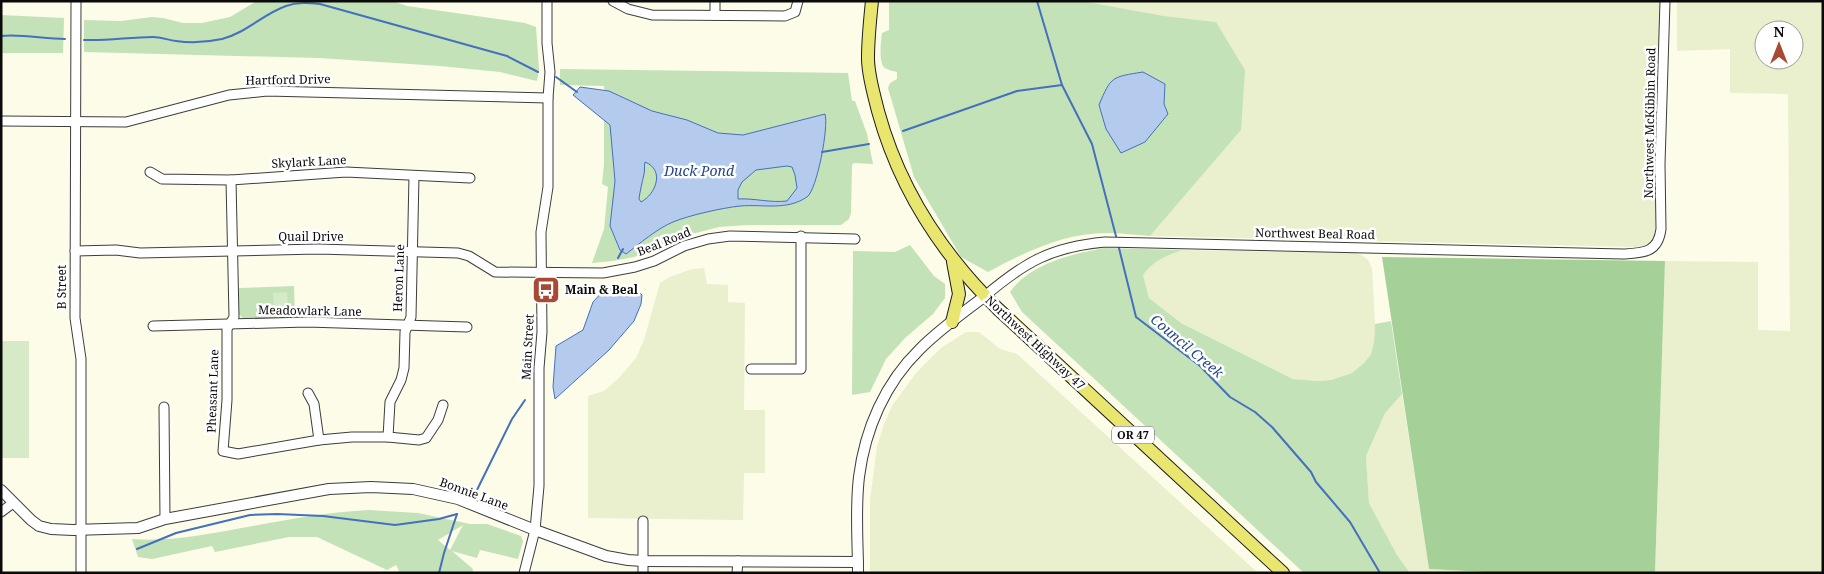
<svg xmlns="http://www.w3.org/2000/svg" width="1824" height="574" font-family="'Noto Serif',serif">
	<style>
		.farmland { fill: #eaefcd; fill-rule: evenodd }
		.green { fill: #c4e2b8; fill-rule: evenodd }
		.forest { fill: #a5d199 }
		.pitch { fill: #d7eac8 }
		.water { fill: #b4cbee; stroke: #4470bc; fill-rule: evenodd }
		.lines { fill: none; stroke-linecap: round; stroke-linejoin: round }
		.stream { stroke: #4470bc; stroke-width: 2 }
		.minor-casing { stroke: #3d3d3d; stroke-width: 11 }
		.tertiary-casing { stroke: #3d3d3d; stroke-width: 12 }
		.primary-casing { stroke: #1b1b1b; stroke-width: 14 }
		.minor { stroke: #fff; stroke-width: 9 }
		.tertiary { stroke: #fff; stroke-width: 10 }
		.primary { stroke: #e8e66e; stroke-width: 12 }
		.labels { text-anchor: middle; stroke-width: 5; stroke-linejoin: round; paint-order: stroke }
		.shield { fill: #fff; stroke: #545454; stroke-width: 1 }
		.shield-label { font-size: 11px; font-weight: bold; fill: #0a0a0a }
		.street-label { font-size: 12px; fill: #0a0a0a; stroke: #fff }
		.poi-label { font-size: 12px; font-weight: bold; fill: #0a0a0a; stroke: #fff; text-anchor: start }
		.water-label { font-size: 14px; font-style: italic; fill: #24468b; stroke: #fff }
	</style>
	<rect width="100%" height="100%" fill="#fcfce9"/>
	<g class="farmland">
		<path d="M1082,1H1661L1655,233L1651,241L1644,246L1636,247L1150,236L1241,130L1216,22L1164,16Z"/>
		<path d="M1677,1H1823V573H1655L1665,261L1758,262V330L1790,331L1788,94L1730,93V49L1677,51ZM1764,30H1794V60H1764Z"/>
		<path d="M1182,250L1357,253L1363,256L1368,260L1372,268L1375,324L1374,342L1371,354L1364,363L1352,373L1331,380L1317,381L1293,379L1181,323L1149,298L1143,275L1149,266L1160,258Z"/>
		<path d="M704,268L707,284L728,285V302L745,303L744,410H765V473H744L743,520L588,518V396L604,391L619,378L636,358L644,340L660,283L670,277L692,269Z"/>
		<path d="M966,332H979L1000,349L1017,354L1258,573H870V500L877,447L884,424L892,406L916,373L941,348Z"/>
		<path d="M1402,394L1429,569L1504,573H1410L1397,555L1369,503L1366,456L1385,412Z"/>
	</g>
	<g class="green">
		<path d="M257,1H392L407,6L525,23L536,27L539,69L537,81L500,72L440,66L319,58L84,52V20L121,21L152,17L163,18L183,23H202L230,17Z"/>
		<path d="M889,1H1082L1164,16L1216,22L1245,70L1241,130L1150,236C1136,235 1121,233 1107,233C1064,233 1025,252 988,272L961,257L914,177L888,88L890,83L897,79V72C893,71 888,70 885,68C878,63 881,41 882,33L889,30Z"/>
		<path d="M1,15L64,18L63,53H1Z"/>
		<path d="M560,69L848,73L852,101H855L867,134L873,164L854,163L852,165L851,213L849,219L841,225H747L719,227L688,235L634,257L613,261L592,263L604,229L608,187L602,184L604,164V86L560,85Z"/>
		<path d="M910,245L934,276L945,284V298L933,314L905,338L886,359L870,392L852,395L853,251L895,252Z"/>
		<path d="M1104,248L1182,250C1166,256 1154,260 1143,275L1149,298L1181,323L1293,379L1317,381L1331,380L1352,373L1364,363L1371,354L1374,342L1375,324L1391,321L1402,394L1385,413L1366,456L1369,503L1397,555L1410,573H1304L1022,312L1010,292C1014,287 1018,282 1023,278C1046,260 1077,253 1104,248Z"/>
		<path d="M294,286L295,317L243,318L238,314L239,288Z"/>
		<path d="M369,510L418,513L470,524H487L521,536L523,541L518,559L480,550L477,558L452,551L473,569L472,573H400L396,565L387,570L317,537H289L215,552L212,546L152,559L138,557L132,539C171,542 209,534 247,527C287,520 327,512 369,510ZM463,525L450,550L438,540Z"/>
	</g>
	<path class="forest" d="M1382,257L1665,261L1655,573H1504L1429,569Z"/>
	<g class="pitch">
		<path d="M287,292L288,312L274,313L273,293Z"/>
		<rect x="1" y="341" width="28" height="117"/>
	</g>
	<g class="water">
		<path d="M1143,72L1165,84L1164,104L1168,114L1145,142L1121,153L1106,129L1099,105C1111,76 1112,77 1143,72Z"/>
		<path d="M580,87L609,91L652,111L687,120L718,133L743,135L825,114C829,126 817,190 807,197C786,211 763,204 740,206C722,208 690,215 673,222C658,228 639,244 626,254L620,250L610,226L615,181L610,125L573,95ZM645,162C665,170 656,194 641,202L639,199C640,191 642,183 644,174C645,170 644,166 645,162ZM787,166L792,167L795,175L797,188L787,201C770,203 754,198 738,199V190L742,182L756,170Z"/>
		<path d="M621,287L636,289L642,295L641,304L634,321L609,350L555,399L553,387L556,346L583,330L593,302L605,289Z"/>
	</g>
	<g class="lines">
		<g class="stream">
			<path d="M1037,1L1062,85L1092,144L1117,240"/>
			<path d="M1,36C23,34 44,39 65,39"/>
			<path d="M84,40C108,41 130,37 153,37C161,37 168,40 176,41C190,43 208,42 222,39C246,33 263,14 286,6C297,2 309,3 320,4L507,56L538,72"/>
			<path d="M556,77L577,92"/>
			<path d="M903,131L1017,91L1062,85"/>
			<path d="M822,152L869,144"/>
			<path d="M1118,244L1136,317L1200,366L1230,397L1255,412L1272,427L1311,472L1316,482L1350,522L1380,573"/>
			<path d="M618,258L623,249"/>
			<path d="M474,496L512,419L525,400"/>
			<path d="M137,549L176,533L250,515L277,514L323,516L395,525L439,519L457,514"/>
			<path d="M439,573L444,553L457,514"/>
		</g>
		<g class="minor-casing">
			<g id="minor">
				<path d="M76,1L75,318L81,359V573"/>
				<path d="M613,1L628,9L652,15L785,16L795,12L798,1"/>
				<path d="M715,15V1"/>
				<path d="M1,121L126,122L229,95L267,91L548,98"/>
				<path d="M150,172L162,179L231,180L346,172L470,178"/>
				<path d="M231,180L234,317L227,329V400L223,451L238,454L319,440L352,437H388L419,440L426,438L438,420L443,405"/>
				<path d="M75,251L116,250L140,253L318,249L458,253L469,256L495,272L603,273L635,267L654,261L684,246L708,239L730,236L855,239"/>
				<path d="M985,296C1025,262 1051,247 1105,242L1623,254C1643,253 1658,253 1661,229L1660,164L1665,1"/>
				<path d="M153,326L307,322L467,327"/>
				<path d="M751,369H801V236"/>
				<path d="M308,393L314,404L319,440"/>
				<path d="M164,407L165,519"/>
				<path d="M388,437L390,402L401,380L404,368L405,332L411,317L414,176"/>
				<path d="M1,512L13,503"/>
				<path d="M643,521V573"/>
				<path d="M524,573L535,530L539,486V368L542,332L541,232L548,187V98L550,72L547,43V1"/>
				<path d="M737,573L738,561"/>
			</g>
		</g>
		<g class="tertiary-casing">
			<g id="tertiary">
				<path d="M1,490L31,520L39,526L51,529L73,530L138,528L165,519L329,489L371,487L413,489L458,499L535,530L606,556L628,560L643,561L858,562"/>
				<path d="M858,573C858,541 855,509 859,477C865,429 885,383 920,349C940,329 963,313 985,296"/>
			</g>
		</g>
		<g class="primary-casing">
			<g id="primary">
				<path d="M872,1C870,20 868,40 868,58C868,76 874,94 878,111C899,188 942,254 998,309L1283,573"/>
				<path d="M952,322L959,294L953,262"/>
			</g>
		</g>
		<use href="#minor" class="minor"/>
		<use href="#tertiary" class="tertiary"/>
		<use href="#primary" class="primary"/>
	</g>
	<defs>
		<g id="bus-square" transform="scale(1.4375)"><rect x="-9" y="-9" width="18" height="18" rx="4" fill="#a84934" stroke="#fff"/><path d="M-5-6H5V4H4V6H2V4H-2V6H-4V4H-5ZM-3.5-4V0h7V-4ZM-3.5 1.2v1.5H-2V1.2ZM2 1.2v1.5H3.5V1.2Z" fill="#fff"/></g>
	</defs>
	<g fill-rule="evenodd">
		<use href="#bus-square" x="546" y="290"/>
	</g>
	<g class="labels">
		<rect class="shield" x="1112" y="426.5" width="42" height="17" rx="4"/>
		<g class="shield-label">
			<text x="1133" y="439">OR 47</text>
		</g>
		<g class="street-label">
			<text transform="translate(288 80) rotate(-1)" y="4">Hartford Drive</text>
			<text transform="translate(1650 123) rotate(-89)" y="4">Northwest McKibbin Road</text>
			<text transform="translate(309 162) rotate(-3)" y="4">Skylark Lane</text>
			<text transform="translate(1315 234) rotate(1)" y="4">Northwest Beal Road</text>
			<text x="311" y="241">Quail Drive</text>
			<text transform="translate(664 242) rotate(-22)" y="4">Beal Road</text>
			<text transform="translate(399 278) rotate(-88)" y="4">Heron Lane</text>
			<text transform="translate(62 287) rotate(-90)" y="4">B Street</text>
			<text transform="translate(310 311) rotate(1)" y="4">Meadowlark Lane</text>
			<text transform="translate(1035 343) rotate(43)" y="4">Northwest Highway 47</text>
			<text transform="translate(528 347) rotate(-87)" y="4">Main Street</text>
			<text transform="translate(213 391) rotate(-88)" y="4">Pheasant Lane</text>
			<text transform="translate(474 494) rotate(20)" y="4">Bonnie Lane</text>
		</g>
		<g class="poi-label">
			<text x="565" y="294">Main &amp; Beal</text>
		</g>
		<g class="water-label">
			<text x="699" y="176">Duck Pond</text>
			<text transform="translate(1187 346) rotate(40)" y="5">Council Creek</text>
		</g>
	</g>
	<rect width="1824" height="574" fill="none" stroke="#0a0a0a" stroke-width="5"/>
	<g transform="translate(1779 45)"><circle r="24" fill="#ffffff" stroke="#9d9d9d"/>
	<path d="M0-4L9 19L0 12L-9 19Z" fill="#a84934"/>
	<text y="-8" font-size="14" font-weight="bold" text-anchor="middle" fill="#0a0a0a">N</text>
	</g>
</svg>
